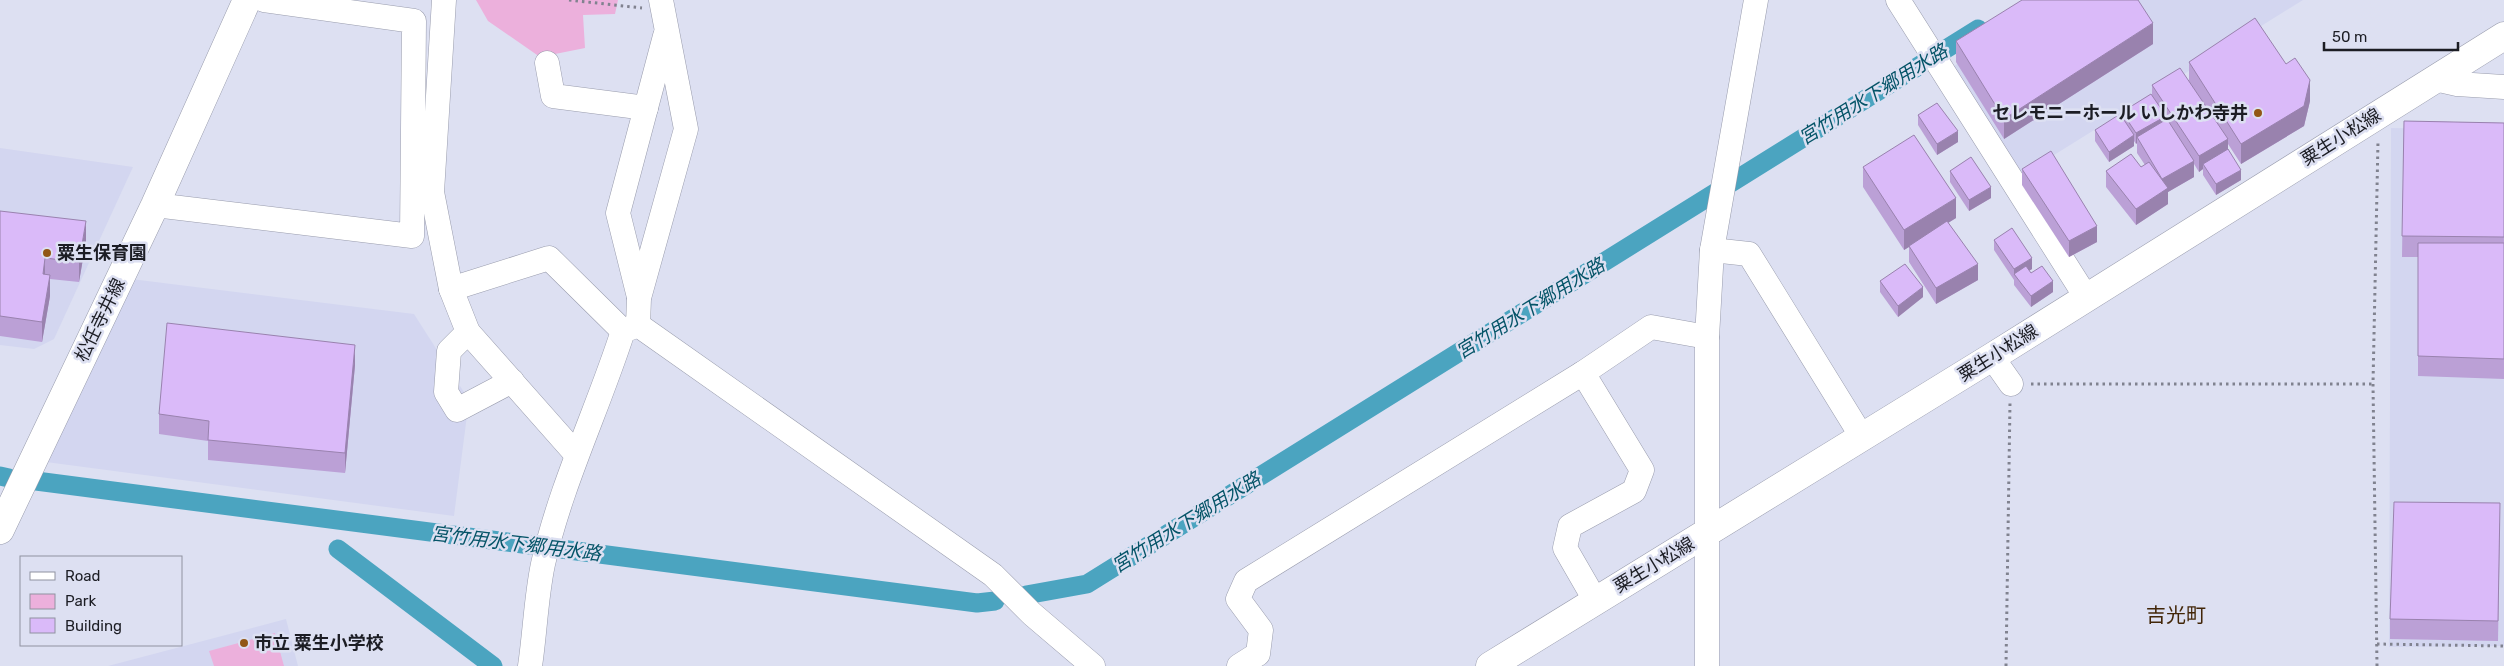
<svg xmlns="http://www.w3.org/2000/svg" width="2504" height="666" font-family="Rubik,'Noto Sans JP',sans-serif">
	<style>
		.built { fill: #d3d6f0 }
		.green { fill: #ecb0dc }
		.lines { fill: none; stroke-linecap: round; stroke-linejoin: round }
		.canal { stroke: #4ba4c0; stroke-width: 19 }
		.minor-casing { stroke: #999cad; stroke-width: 25 }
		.major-casing { stroke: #999cad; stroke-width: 29 }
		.path { stroke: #80828f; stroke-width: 3; stroke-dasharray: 2.5 4; stroke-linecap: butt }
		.minor { stroke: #fff; stroke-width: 24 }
		.major { stroke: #fff; stroke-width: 28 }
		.wall { fill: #bba0d6 }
		.shaded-wall { fill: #9982ae }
		.building { fill: #dabaf9; stroke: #9982ae }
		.poi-dot { fill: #925716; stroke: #dde0f2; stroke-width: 2 }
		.labels { text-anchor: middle; stroke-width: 5; stroke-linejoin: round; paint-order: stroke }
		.poi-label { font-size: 18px; font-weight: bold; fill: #1c1d24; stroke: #dde0f2; text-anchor: start }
		.street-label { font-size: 18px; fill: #1c1d24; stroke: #dde0f2 }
		.water-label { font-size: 19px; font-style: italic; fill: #055468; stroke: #dde0f2 }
		.quarter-label { font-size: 20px; fill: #422608; stroke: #dde0f2 }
	</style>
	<rect width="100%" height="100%" fill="#dde0f2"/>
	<g class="built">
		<path d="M2060,0H2303L2017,178L1946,71Z"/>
		<path d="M2391,128L2504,130V646L2389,647Z"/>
		<path d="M0,148L133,167L54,339L34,349L0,345Z"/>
		<path d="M131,279L414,314L469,400L454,516L46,462Z"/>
		<path d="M286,619L298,666H108Z"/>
	</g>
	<g class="green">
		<path d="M476,0H618L615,14L583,15L585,48L540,57L488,21Z"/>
		<path d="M275,633L284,666H214L209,651Z"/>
	</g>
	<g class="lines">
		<g class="canal">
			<path d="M0,476L9,478"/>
			<path d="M36,481L977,603L995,601"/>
			<path d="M338,549L493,666"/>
			<path d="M1026,595L1087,584L1978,29"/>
		</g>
		<g class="minor-casing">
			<g id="minor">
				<path d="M444,0L432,192L451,289L468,332L576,454"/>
				<path d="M1898,0L2086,297"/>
				<path d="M547,63L553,96L646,108"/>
				<path d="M2435,79L2457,84L2504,87"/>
				<path d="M155,205L412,236L414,21L264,0"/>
				<path d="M1712,250L1749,254L1862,437"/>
				<path d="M451,289L549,258L623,331"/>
				<path d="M639,297L618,213L665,36"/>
				<path d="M638,325L993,575L1032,614L1093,666"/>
				<path d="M638,325L639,298L686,129L661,0"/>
				<path d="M468,332L449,351L446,392L457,410L512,381"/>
				<path d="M1992,357L2011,384"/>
				<path d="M1583,373L1642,470L1634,491L1570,526L1565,548L1595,600"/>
				<path d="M530,666C535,633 536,597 543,564C561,484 598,409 623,331L638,325"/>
				<path d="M1239,666L1258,654L1261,630L1238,599L1246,581L1583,373L1651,327L1707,337"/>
				<path d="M1707,666V337L1712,250L1756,0"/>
			</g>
		</g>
		<g class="major-casing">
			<g id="major">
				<path d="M0,530L155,205L247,0"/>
				<path d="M1490,666L1992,357L2504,36"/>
			</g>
		</g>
		<g class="path">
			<path d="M569,0L642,8"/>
			<path d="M2031,384H2373"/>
			<path d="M2377,644L2504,646"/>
			<path d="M2006,666L2010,402"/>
			<path d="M2377,666L2373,384L2378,141"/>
		</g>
		<use href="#minor" class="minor"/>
		<use href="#major" class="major"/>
	</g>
	<g class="wall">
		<path d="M1956,41L2153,44L2004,139L1956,62Z"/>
		<path d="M2189,62L2310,101L2304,126L2241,164L2228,144V149L2241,180L2216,195L2203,175V169L2199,172L2194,164V177L2168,192V204L2136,225L2106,187V171L2141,167L2145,165L2137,153V143L2136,144L2134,141V146L2109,162L2095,141V130L2122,118V112L2152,95V85L2189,80Z"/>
		<path d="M1918,115L1958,142L1937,155L1918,125Z"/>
		<path d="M2404,121L2504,123V379L2418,376V257H2402Z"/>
		<path d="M1863,167L1956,218L1948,223L1978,280L1936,304L1909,262V247L1904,250L1863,187Z"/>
		<path d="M2022,169L2097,242L2069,257L2022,185Z"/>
		<path d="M1950,171L1991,198L1969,211L1950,182Z"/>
		<path d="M0,211L86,241L79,282L50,279V296L42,342L0,336Z"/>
		<path d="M1994,240L2032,269L2029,271L2031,273L2053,292L2031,307L2014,285V280L1994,250Z"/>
		<path d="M1880,281L1923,297L1898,317L1880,292Z"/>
		<path d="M355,365L345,473L208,460V441L159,434V414Z"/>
		<path d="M2500,523L2498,641L2390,639V619Z"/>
	</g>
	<g class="shaded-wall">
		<path d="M2153,23V44L2004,139V119Z"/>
		<path d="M2310,80V101L2304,126L2241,164V144Z"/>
		<path d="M2166,116V126L2137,137V143L2136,144V133Z"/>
		<path d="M1958,131V142L1937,155V144Z"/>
		<path d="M2134,135V146L2109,162V152Z"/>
		<path d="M2228,139V154L2203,164V169L2199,172V156Z"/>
		<path d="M2194,161V177L2168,192V204L2136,225V209L2162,192V179Z"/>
		<path d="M2241,170V180L2216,195V184Z"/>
		<path d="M1991,187V198L1969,211V200Z"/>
		<path d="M1956,198V218L1904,250V230Z"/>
		<path d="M86,221V241L79,282V262Z"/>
		<path d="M2097,226V242L2069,257V241Z"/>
		<path d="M45,258V279L43,274Z"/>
		<path d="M2032,258V269L2017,278L2014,274V280V269Z"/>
		<path d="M1978,264V280L1936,304V288Z"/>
		<path d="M50,275V296L42,342V322Z"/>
		<path d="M2053,281V292L2031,307V296Z"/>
		<path d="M1923,287V297L1898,317V306Z"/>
		<path d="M355,345V365L345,473V453Z"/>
	</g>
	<g class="building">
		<path d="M2022,0H2138L2153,23L2004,119L1956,41Z"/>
		<path d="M2255,18L2286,64L2295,58L2310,80L2304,106L2241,144L2189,62Z"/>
		<path d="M2180,68L2228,139L2199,156L2152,85Z"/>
		<path d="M2151,94L2166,116L2136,133L2122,112Z"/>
		<path d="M1937,103L1958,131L1937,144L1918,115Z"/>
		<path d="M2120,114L2134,135L2109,152L2095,130Z"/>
		<path d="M2167,119L2194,161L2162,179L2137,137Z"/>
		<path d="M2404,121L2504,123V237L2402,236Z"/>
		<path d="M1914,135L1956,198L1904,230L1863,167Z"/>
		<path d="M2228,149L2241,170L2216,184L2203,164Z"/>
		<path d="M2051,151L2097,226L2069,241L2022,169Z"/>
		<path d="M2131,154L2141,167L2149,162L2168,188L2136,209L2106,171Z"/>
		<path d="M1971,157L1991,187L1969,200L1950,171Z"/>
		<path d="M0,211L86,221L79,262L45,258L43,274L50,275L42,322L0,316Z"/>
		<path d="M1947,221L1978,264L1936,288L1909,246Z"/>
		<path d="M2012,228L2032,258L2014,269L1994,240Z"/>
		<path d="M2418,243H2504V359L2418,356Z"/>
		<path d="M1905,264L1923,287L1898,306L1880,281Z"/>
		<path d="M2026,266L2031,273L2042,266L2053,281L2031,296L2014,274Z"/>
		<path d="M167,323L355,345L345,453L208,440L209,421L159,414Z"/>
		<path d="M2394,502L2500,503L2498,621L2390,619Z"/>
	</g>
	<g class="poi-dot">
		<circle cx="2258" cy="113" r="5"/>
		<circle cx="47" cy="253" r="5"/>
		<circle cx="244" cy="643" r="5"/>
	</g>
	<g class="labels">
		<g class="poi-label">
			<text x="2248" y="119" text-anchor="end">セレモニーホール いしかわ寺井</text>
			<text x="57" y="259">粟生保育園</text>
			<text x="254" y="649">市立 粟生小学校</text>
		</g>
		<g class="street-label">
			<text transform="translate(2341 137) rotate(-32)" y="6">粟生小松線</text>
			<text transform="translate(100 320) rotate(-64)" y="6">松任寺井線</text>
			<text transform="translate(1998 353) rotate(-32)" y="6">粟生小松線</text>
			<text transform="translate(1654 565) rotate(-31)" y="6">粟生小松線</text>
		</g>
		<g class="water-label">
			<text transform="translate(1873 94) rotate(-32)" y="7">宮竹用水下郷用水路</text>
			<text transform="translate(1530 308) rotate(-32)" y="7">宮竹用水下郷用水路</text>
			<text transform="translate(1186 522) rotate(-32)" y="7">宮竹用水下郷用水路</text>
			<text transform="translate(516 543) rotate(7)" y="7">宮竹用水下郷用水路</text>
		</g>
		<g class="quarter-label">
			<text x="2176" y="622">吉光町</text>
		</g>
	</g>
	<rect x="20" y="556" width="162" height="90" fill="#dde0f2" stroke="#9092a0"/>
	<rect x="30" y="572" width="25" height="8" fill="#ffffff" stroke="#9092a0"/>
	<text x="65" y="581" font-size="15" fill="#1c1d24">Road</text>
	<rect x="30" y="594" width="25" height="15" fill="#ecb0dc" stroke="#9092a0"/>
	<text x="65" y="606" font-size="15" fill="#1c1d24">Park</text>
	<rect x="30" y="618" width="25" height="15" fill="#dabaf9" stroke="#9092a0"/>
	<text x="65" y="631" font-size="15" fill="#1c1d24">Building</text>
	<path d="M2324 42v8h134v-8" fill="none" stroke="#1c1d24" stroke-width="2.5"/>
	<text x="2332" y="42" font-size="15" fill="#1c1d24" stroke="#dde0f2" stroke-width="4" paint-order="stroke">50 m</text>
</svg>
